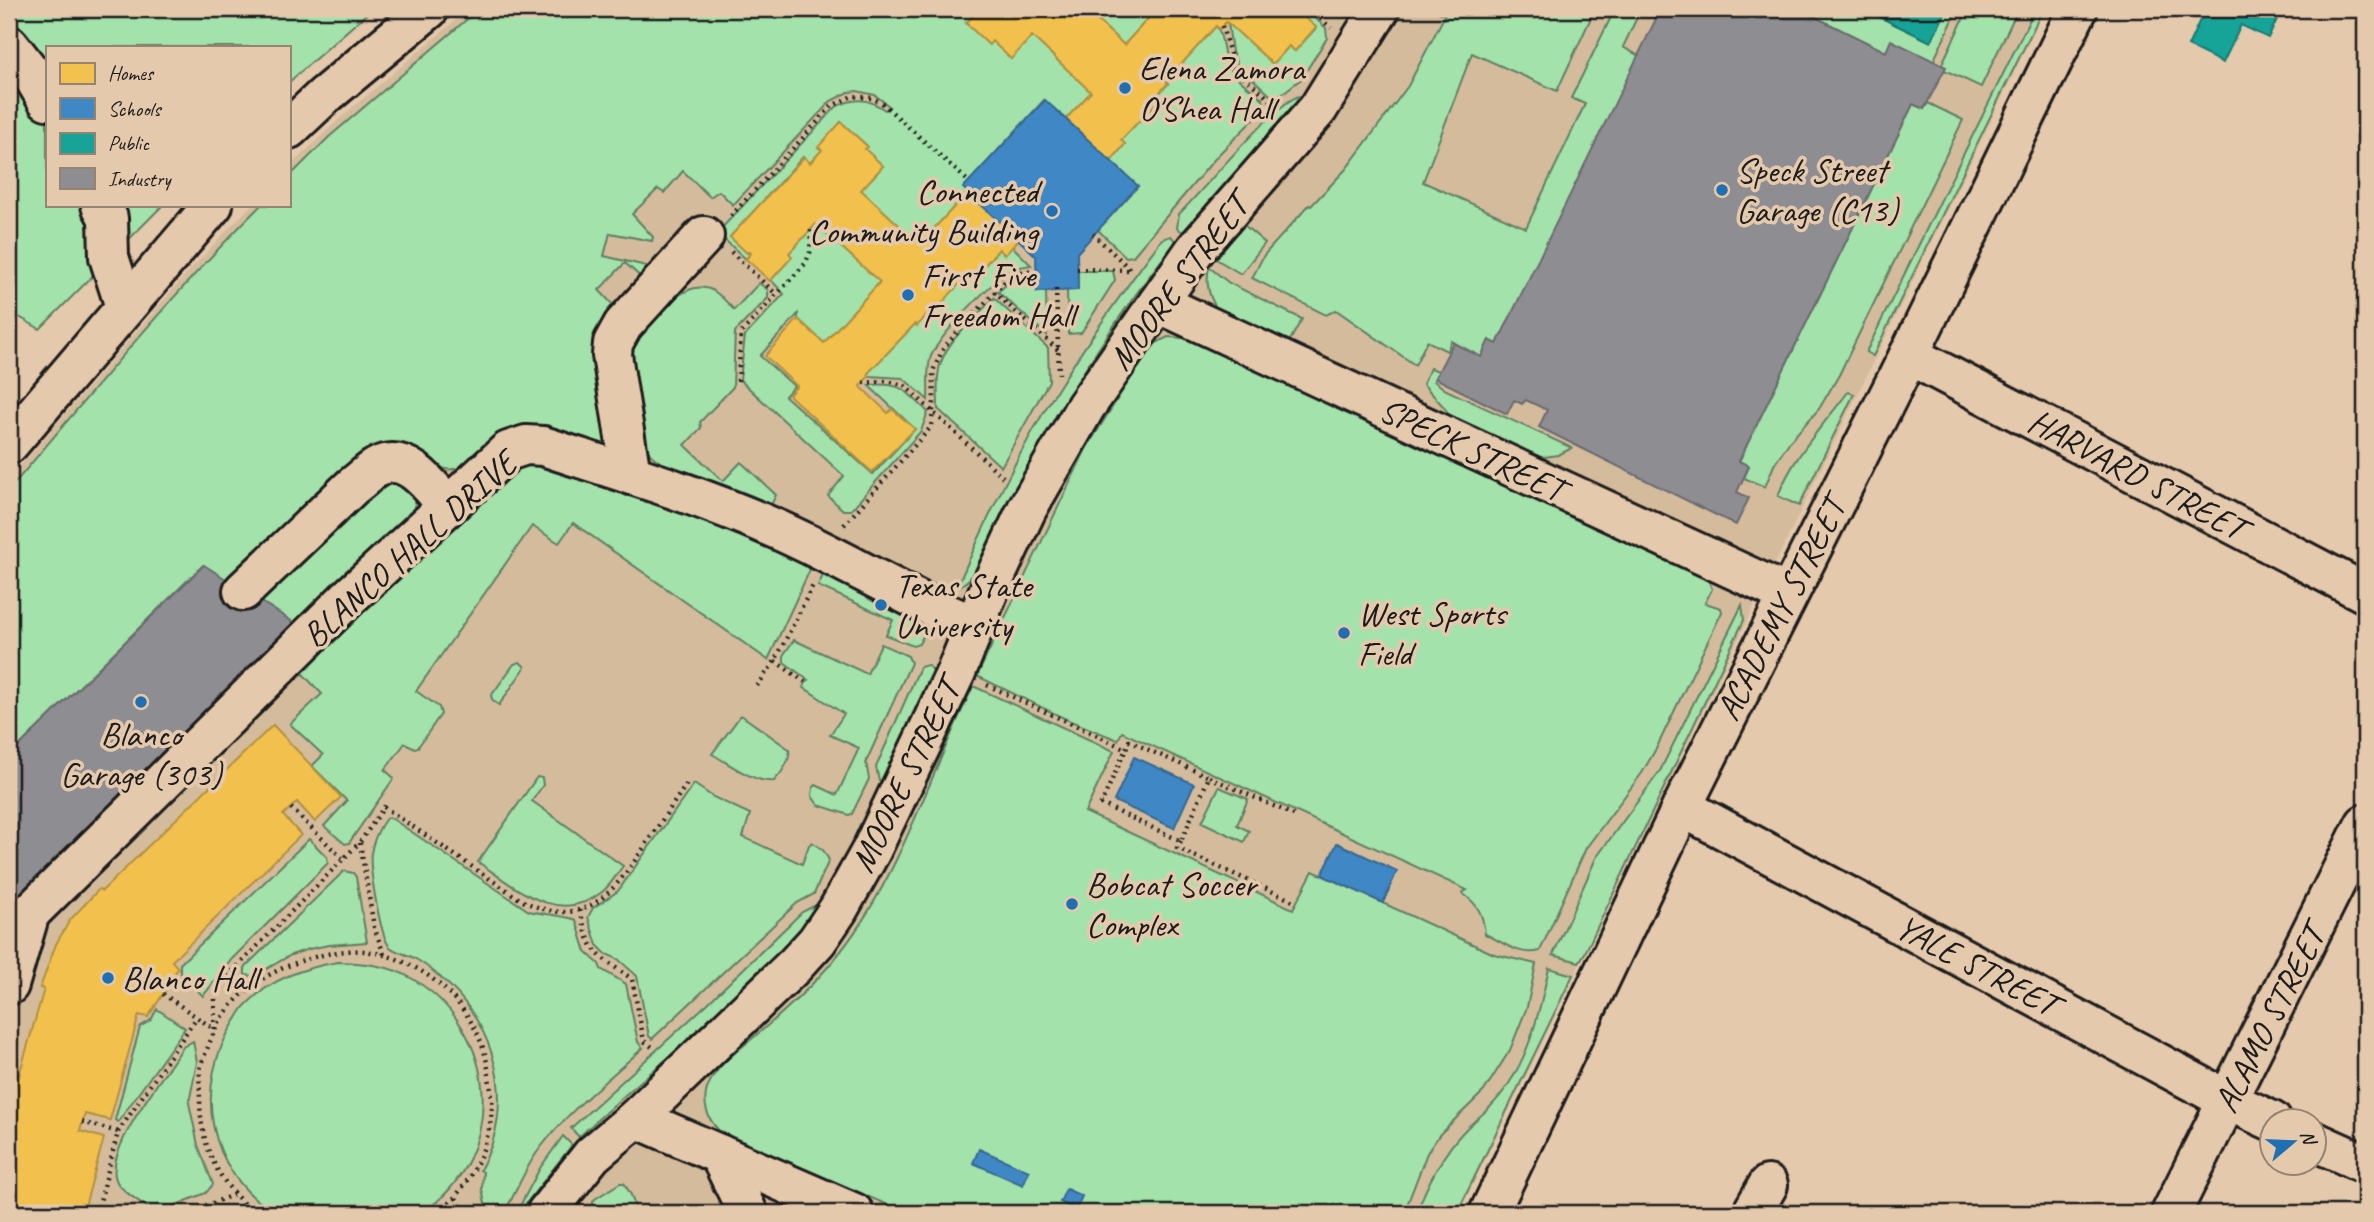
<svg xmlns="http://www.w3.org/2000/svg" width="2374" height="1222" font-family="Caveat,sans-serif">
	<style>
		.built { fill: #d4bb9c }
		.green { fill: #a3e2aa; stroke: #607f63; stroke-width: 2 }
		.homes { fill: #f2c14e; stroke: #b2903f; stroke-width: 2 }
		.schools { fill: #3f88c5; stroke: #346892; stroke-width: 2 }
		.public { fill: #17a398; stroke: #187a73; stroke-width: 2 }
		.industry { fill: #8d8d92; stroke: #6b6b6f; stroke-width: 2 }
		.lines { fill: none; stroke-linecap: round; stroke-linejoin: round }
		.minor-casing { stroke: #1c1c1c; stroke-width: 44 }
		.major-casing { stroke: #1c1c1c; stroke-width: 44 }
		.path { stroke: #1c1c1c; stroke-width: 4.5; stroke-dasharray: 2 5; stroke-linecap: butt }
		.minor { stroke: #e5c9ac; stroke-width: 38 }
		.major { stroke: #e5c9ac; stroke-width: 38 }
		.poi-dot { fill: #1f6fb2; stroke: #e5c9ac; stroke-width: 2.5 }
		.labels { text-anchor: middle; stroke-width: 7; stroke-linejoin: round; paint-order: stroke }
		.poi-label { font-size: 35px; fill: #1c1c1c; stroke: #e5c9ac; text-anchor: start }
		.street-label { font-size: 35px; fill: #1c1c1c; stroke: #e5c9ac }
	</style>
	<rect width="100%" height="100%" fill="#e5c9ac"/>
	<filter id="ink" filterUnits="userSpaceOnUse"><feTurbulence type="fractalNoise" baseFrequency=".0143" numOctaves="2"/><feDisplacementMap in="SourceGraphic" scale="14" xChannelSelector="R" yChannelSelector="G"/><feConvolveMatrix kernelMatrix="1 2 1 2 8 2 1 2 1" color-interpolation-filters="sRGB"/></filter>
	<g filter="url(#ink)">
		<path class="built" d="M469,9H2045L1459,1213H9V479L188,272L230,227L252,205H289V167L339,119Z"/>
		<g class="green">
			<path d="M9,9H372L289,82V47H47V205H163L40,329L9,311Z"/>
			<path d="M479,9H980L966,23L988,44L992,41L1011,58L1032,36L1091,92L1066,119L1044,100L964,187L968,192L930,233L927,232L917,242L861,190L883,166L865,149L867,146L841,122L819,148L822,150L810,163L803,157L730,237L747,253H751L746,259L717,233L836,107C854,97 868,98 885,110L889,106L875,95L857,91L849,92L831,101L733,205L719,191L710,197L683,171L664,193L658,189L632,214L653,237L652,241L610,233L604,256L646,266L651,273L644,280L625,263L599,290L617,309L593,358L607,446L466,465C439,478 438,460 417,449C399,440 379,445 362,452L227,581L203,565L9,756V490C91,393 171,295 261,205H289V177L329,137Z"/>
			<path d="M1085,9H1157L1124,45Z"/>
			<path d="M1295,9H1305L1326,28L1327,38L1301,79L1279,96L1270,95L1237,64L1232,52L1228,23L1273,64L1289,46L1295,51L1316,28Z"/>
			<path d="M1432,9H1595L1557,91L1472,53L1423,182L1526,228L1585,104L1571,98L1615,9H1641L1623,47L1639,56L1497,344L1489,340L1481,357L1451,341L1447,351L1427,341L1415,365L1336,310L1326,315L1252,278L1264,255L1309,205L1311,206L1346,169L1408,86L1445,15Z"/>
			<path d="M1799,9H1863L1931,42L1947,9H1958L1933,62L1891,41L1886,52Z"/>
			<path d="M1968,9H2018L1981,87L1940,68Z"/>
			<path d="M2035,9H2043L1873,356L1866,352Z"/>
			<path d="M1216,26C1224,36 1222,52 1227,64C1234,78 1251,89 1263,99L1264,109L1218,155L1133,256L1126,257L1098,230L1138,186L1111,161L1125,144L1121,140L1155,104L1152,101L1168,84L1166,81Z"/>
			<path d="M1300,96L1303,97L1183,232L1177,228L1179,214C1202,192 1276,100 1300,96Z"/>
			<path d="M1928,103L1963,120L1839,375L1819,409L1790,441L1774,465L1765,487L1744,478L1749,467L1739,461L1913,104L1924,109Z"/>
			<path d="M816,224L880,282L824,343L798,319V314L760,356L794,386L785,396L873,474L915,429L868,385C902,382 905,390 928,412L921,431L851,510H843L828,496L844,476L740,380L745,336L784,294L771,280L792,257L789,253Z"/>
			<path d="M1244,225L1265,243L1241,274L1216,259Z"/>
			<path d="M1171,236L1176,242C1128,301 1086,365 1048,432C1034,457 1018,481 1007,507C996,530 982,578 957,587C987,519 1019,450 1059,387C1091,336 1126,287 1162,239Z"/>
			<path d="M1012,246L1031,265C1024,266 1017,267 1010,271C989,284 941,334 931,356C926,369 929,386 928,400L903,378L869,376L868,373L915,324L917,325L969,273L974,277L999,249L1005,255Z"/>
			<path d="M1209,267L1229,283L1302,319L1288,344L1223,316C1210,302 1205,285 1209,267Z"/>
			<path d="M1078,271H1113L1115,280L1081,333L1068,334L1067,290H1078Z"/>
			<path d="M1031,273H1037L1046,291L1047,335L998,292L1007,284Z"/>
			<path d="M759,283L768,290V298L735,332L733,387L700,422L701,428L685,445L723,481L741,462L776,495L769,509L666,467L651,455L646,447L630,361L634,344L639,337C657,318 684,275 714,291C721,296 728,303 734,310Z"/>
			<path d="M994,298L1048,348L1049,381L1001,467L938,409C938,398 937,387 938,376C940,345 974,319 994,298Z"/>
			<path d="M1168,337L1197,339L1707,577L1712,589L1705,603L1721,608L1722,612L1657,747L1642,773L1586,848L1540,951C1520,957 1503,942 1485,934C1483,914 1478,904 1462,893L1467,890L1122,732L1118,740L1068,720L977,676L1086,449L1146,353L1156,343Z"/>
			<path d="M1430,368L1439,371L1434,381L1446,390L1572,448L1558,455L1537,458L1460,433L1444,407L1423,384Z"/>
			<path d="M1848,392L1854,394L1799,506L1778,496C1793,456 1823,426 1848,392Z"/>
			<path d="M556,462L813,563L768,660L573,523L559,543L532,526L416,691L439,707L441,714L418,747L415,748L405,743L385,770L394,778L349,843L345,844L324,826L347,801L312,766L323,755L290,724L322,694L299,670L514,464Z"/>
			<path d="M387,482L404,485C413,495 418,501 413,515L299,626L260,602L380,484Z"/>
			<path d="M825,571L921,625L926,630L919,644L913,646L886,635L893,620L818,586Z"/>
			<path d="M1742,605L1744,620L1585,953L1579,962L1553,955L1596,858L1660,771Z"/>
			<path d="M794,640L867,674L881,644L908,656L911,663L866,762L869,779L852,814L849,815L818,805L812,796L813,788L816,785L837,795L859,748L830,735L844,714L803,687L808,680L784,662V654Z"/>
			<path d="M520,662L525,667L524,669L499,705L493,701L491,696L514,664Z"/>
			<path d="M927,665L933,670L882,781H879L876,767L920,667Z"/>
			<path d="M973,686L1114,751L1085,812L1293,909L1313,871L1494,954L1536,964L1527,1007L1510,1050L1484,1091L1440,1134L1427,1153L1404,1213H907L725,1136C707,1122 699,1101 711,1080C721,1061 744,1046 760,1032C786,1010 811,987 833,961C889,894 918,809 953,730C959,715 967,701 973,686Z"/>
			<path d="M741,715L789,749C791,760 782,773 774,781C753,783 730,764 712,754Z"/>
			<path d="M537,777L542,778L543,785L532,801L623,866C616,875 610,886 602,892C558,927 515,887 478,862Z"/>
			<path d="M694,784L713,797L750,814L743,837L802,864L809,845L812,842L823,850L829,860L814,894L797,903L652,1039L649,1036L637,976L618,959L606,954L597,945L588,917L593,908L618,891Z"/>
			<path d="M1219,787L1248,799L1237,825L1249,831L1244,842L1202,822Z"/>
			<path d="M386,818H391L529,911C542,914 568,916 576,920L586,952L599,964L601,969L626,984L638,1042L643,1048C607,1080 567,1112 538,1151C524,1170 516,1193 504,1213H487L482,1189L483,1172L480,1170C518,1105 496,1023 440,977C432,970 423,963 414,958C406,954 396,952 390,947C380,937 369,867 371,853C373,841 379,828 386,818Z"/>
			<path d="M309,839L327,857L328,863L232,959L203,996L180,972V964Z"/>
			<path d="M344,871L353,873L356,877L367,942L329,945L309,949L291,955L254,976L245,975V968L247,965Z"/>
			<path d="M816,905L818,907C753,996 659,1060 579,1137L571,1128L706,1005L802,912Z"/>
			<path d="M338,962C363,963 389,965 411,978C500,1029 509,1155 422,1213H275C207,1172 192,1086 235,1021C239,1015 242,1008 247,1004C272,978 304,968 338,962Z"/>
			<path d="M1549,968L1573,975L1457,1213H1417C1425,1187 1445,1150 1465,1130C1476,1119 1489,1110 1499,1097C1529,1061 1539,1013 1549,968Z"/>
			<path d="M157,1009L185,1028L118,1122L115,1120L140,1027L151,1020Z"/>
			<path d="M193,1041L197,1062L189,1103L198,1145L213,1184L206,1193L156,1213C146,1206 122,1192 117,1182C101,1152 166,1074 183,1047Z"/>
			<path d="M563,1136L572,1145L523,1207L520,1206L540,1168Z"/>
			<path d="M620,1183H624L631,1195L637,1213H593V1202L595,1199Z"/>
		</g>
		<g class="homes">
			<path d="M980,9H1085L1124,45L1157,9H1295L1316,27L1295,51L1289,46L1273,64L1228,23L1226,22L1219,29L1216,26L1166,81L1168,83L1152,101L1156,103L1121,140L1125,144L1111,161L1066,119L1091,92L1032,36L1011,59L992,41L989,45L966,23Z"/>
			<path d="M841,122L868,147L865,149L883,166L861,190L917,242L927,231L930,233L968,192L1019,239L1005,255L999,249L974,277L969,273L936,310L933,308L917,326L915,324L868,373L869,376L860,386L888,413L892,409L915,429L872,472L789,395L797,386L765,356L798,319L824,343L880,282L816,224L789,253L792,257L770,281L746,259L751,253L749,251L747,253L730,237L804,157L810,163L822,150L818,147Z"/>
			<path d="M273,725L341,797L315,822L297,802L283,815L301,835L172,961L178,968L163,994L148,1017L139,1015L110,1120L85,1114L80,1131L104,1138L83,1213H9V1110L44,989L40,988L56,944L70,920L99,889L102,891Z"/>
		</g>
		<g class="schools">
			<path d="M1045,100L1138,186L1077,253L1078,290L1037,292L1036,256L963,188Z"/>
			<path d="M1134,757L1194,784L1174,828L1114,801Z"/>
			<path d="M1337,843L1397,871L1383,903L1322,875Z"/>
			<path d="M979,1149L1029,1171L1023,1185L973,1163Z"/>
			<path d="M1066,1189L1082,1196L1076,1210L1060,1202Z"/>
		</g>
		<g class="public">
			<path d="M1863,9H1947L1931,42Z"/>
			<path d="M2205,9H2282L2268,38L2241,25L2223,63L2188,46Z"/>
		</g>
		<g class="industry">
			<path d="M1641,9H1799L1886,52L1891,40L1946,67L1924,109L1913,104L1739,461L1749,466L1737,492L1749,498L1736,525L1539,427L1547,410L1526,400L1522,404L1514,400L1507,414L1435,378L1453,343L1481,357L1489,340L1497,344L1656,19L1640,11Z"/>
			<path d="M204,565L299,626L9,923V756Z"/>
		</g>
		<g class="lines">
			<g class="minor-casing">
				<g id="minor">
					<path d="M9,45L31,73L47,100"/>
					<path d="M101,205L108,218L109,257L125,307"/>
					<path d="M1158,303L1787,594"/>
					<path d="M1909,355L2365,593"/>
					<path d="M631,475L612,355L613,343L623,325L704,236"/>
					<path d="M243,591L353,486C363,479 373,467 385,464C411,457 432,489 447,505"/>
					<path d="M1682,807L2229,1101L2272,1121"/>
					<path d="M9,985L30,913L348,598L508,451L526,445L543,446C619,471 696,494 769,526C840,556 904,598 976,626"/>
					<path d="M636,1118L854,1213"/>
					<path d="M2314,1141L2365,1164"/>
					<path d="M719,1154L748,1213"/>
					<path d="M546,1213L592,1155L636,1118L795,965L817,941L838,910L871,851L956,672L990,588L1027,509L1086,406L1195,250L1318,109L1380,9"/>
					<path d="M1489,1213L1682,807L1909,355L2078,9"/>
					<path d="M1752,1213L1768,1185"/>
					<path d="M2171,1213L2365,824"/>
				</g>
			</g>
			<g class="major-casing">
				<g id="major">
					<path d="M289,129L323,97L429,9"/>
					<path d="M9,444L213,205"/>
				</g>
			</g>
			<g class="path">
				<path d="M1310,9L1331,28"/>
				<path d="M1222,26L1234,68L1276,105"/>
				<path d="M731,216L832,106L852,96L872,98L882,103L969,182"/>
				<path d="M731,252L776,294"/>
				<path d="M1077,269L1131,270L1093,234"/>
				<path d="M1056,289L1059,374"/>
				<path d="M994,292L1058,350"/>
				<path d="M738,381L741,333L805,264L810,253L811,229"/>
				<path d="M863,383L887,381L904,385L1003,477"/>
				<path d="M844,525L931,427L934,402L933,371L944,347L1007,279L1021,272L1033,270"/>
				<path d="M775,661L805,682"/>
				<path d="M987,685L1126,749L1129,741L1209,777L1181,841L1101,804L1126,749"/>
				<path d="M757,686L775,661L814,583"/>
				<path d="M1209,777L1296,816"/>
				<path d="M291,808L343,859"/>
				<path d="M1181,841L1177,848L1293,901"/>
				<path d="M360,843L374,927L385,957"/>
				<path d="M580,910C591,955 595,953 632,979L644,1041L652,1047"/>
				<path d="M163,994L214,1029"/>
				<path d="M214,1029L215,998L227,977L360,842L384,807L521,900C583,931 610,897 643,849C658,826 673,804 688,782"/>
				<path d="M82,1122L118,1132L97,1213"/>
				<path d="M118,1132L197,1017"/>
				<path d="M456,1198L464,1213"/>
				<path d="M186,1213L233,1195"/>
				<path d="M254,1213C218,1182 200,1147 200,1098C200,1090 199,1081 200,1072C200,1064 205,1055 208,1047C224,1002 257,976 301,961C320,955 344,949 364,951C427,958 483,1012 489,1076C490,1086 493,1097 492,1107C490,1147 469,1187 439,1213"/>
			</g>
			<use href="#minor" class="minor"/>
			<use href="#major" class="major"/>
		</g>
	</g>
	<g class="poi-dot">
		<circle cx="1125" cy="88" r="7"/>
		<circle cx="1722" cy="190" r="7"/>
		<circle cx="1052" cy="211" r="7"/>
		<circle cx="908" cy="295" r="7"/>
		<circle cx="881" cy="605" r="7"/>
		<circle cx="1344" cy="633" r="7"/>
		<circle cx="141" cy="702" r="7"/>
		<circle cx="1072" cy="904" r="7"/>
		<circle cx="108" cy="978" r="7"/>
	</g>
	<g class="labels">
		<g class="poi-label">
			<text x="1139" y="80">Elena Zamora<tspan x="1139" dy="40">O'Shea Hall</tspan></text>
			<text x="1736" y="182">Speck Street<tspan x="1736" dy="40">Garage (C13)</tspan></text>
			<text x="1038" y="203" text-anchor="end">Connected<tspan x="1038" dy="40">Community Building</tspan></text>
			<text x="922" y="287">First Five<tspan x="922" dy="40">Freedom Hall</tspan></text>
			<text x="895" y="597">Texas State<tspan x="895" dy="40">University</tspan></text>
			<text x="1358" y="625">West Sports<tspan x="1358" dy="40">Field</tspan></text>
			<text x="141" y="746" text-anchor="middle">Blanco<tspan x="141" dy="40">Garage (303)</tspan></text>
			<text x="1086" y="896">Bobcat Soccer<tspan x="1086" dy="40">Complex</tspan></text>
			<text x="122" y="990">Blanco Hall</text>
		</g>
		<g class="street-label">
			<text transform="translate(1178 282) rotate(-53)" y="12">MOORE STREET</text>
			<text transform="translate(1472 449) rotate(25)" y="12">SPECK STREET</text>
			<text transform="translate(2137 474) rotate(28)" y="12">HARVARD STREET</text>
			<text transform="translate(409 549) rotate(-42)" y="12">BLANCO HALL DRIVE</text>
			<text transform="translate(1780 609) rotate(-63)" y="12">ACADEMY STREET</text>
			<text transform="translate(905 776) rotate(-64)" y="12">MOORE STREET</text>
			<text transform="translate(1977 965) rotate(28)" y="12">YALE STREET</text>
			<text transform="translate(2269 1019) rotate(-63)" y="12">ALAMO STREET</text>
		</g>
	</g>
	<rect width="2374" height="1222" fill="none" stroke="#e5c9ac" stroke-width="35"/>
	<rect x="18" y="18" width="2339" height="1187" fill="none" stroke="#1c1c1c" stroke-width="2.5" filter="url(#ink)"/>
	<rect x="46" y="46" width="245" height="161" fill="#e5c9ac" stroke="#958472" stroke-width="2"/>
	<rect x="60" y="63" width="35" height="21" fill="#f2c14e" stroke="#958472" stroke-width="2"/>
	<text x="108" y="80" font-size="21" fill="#1c1c1c">Homes</text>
	<rect x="60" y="98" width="35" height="21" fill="#3f88c5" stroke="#958472" stroke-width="2"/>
	<text x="108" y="116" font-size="21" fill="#1c1c1c">Schools</text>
	<rect x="60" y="133" width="35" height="21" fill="#17a398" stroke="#958472" stroke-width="2"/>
	<text x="108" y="150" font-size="21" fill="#1c1c1c">Public</text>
	<rect x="60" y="168" width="35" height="21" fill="#8d8d92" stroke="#958472" stroke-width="2"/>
	<text x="108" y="186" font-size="21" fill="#1c1c1c">Industry</text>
	<g transform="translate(2293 1142) rotate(71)"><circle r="33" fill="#e5c9ac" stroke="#958472" stroke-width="2"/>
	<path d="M0-5L12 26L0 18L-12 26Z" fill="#1f6fb2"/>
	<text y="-10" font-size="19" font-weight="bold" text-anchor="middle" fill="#1c1c1c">N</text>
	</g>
</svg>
